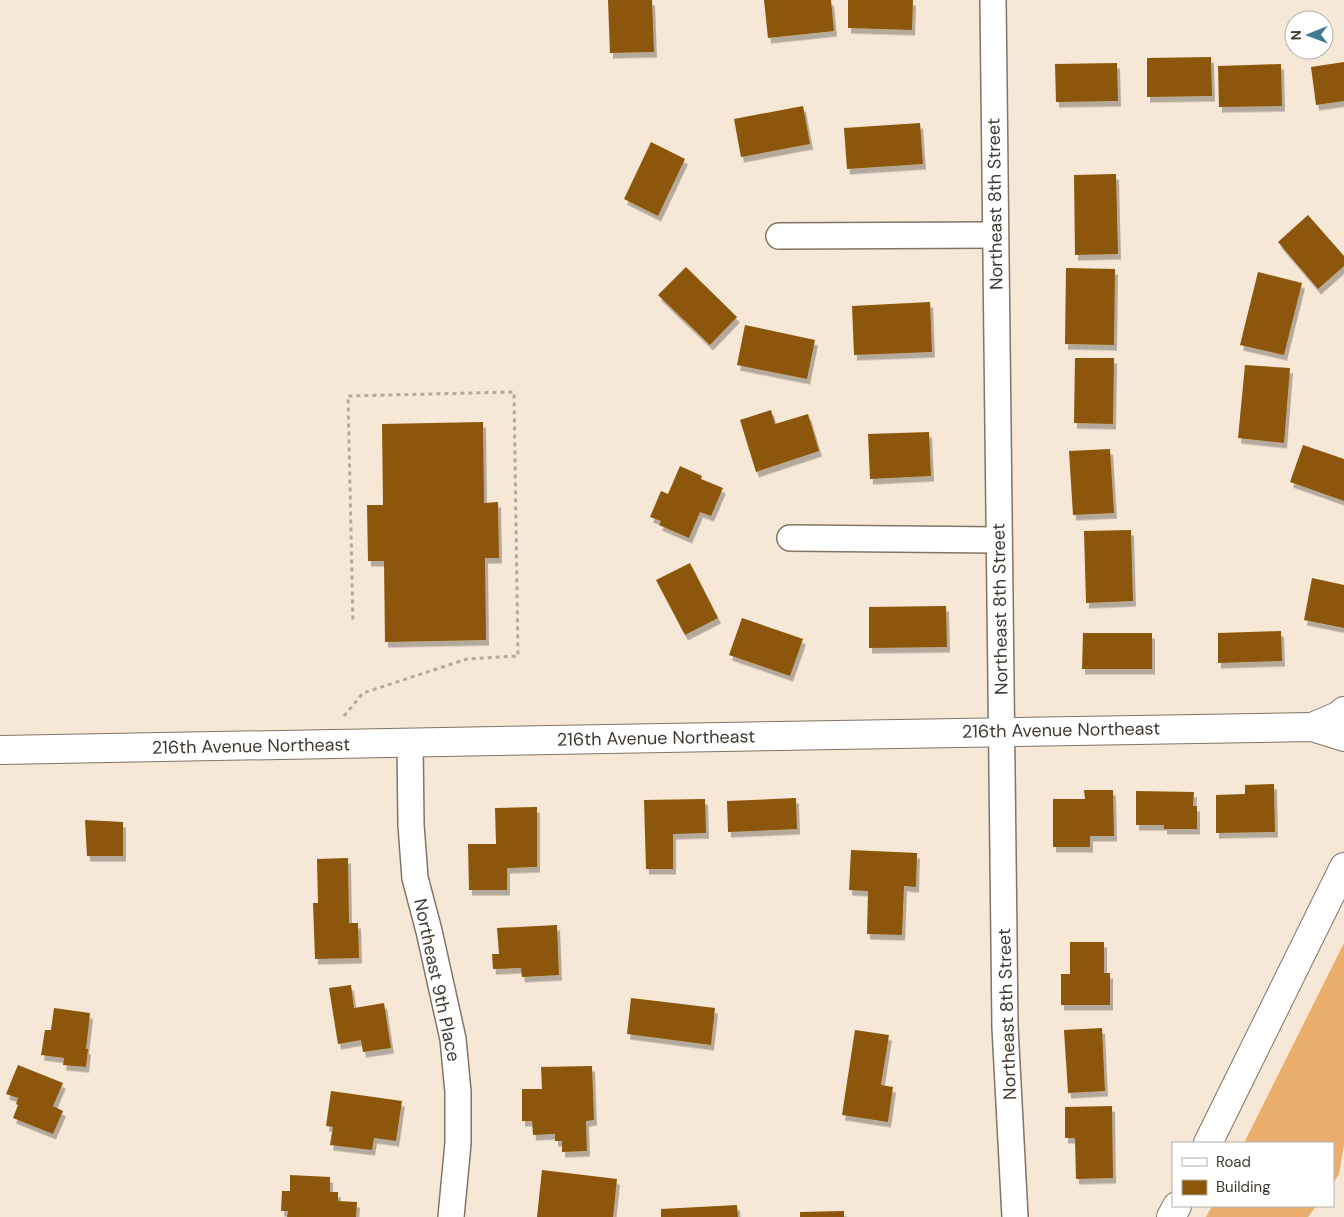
<svg xmlns="http://www.w3.org/2000/svg" width="1344" height="1217" font-family="'DM Sans',sans-serif">
	<style>
		.forest { fill: #e9ae6c }
		.building { fill: #8c5708; filter: url(#shadow) }
		.lines { fill: none; stroke-linecap: round; stroke-linejoin: round }
		.street-casing { stroke: #827466; stroke-width: 28 }
		.secondary-casing { stroke: #827466; stroke-width: 30 }
		.path { stroke: #b4a89b; stroke-width: 3; stroke-dasharray: 4 4; stroke-linecap: butt }
		.street { stroke: #fff; stroke-width: 25 }
		.secondary { stroke: #fff; stroke-width: 28 }
		.labels { text-anchor: middle; stroke-width: 5; stroke-linejoin: round; paint-order: stroke }
		.street-label { font-size: 18px; fill: #403a33; stroke: #fff }
	</style>
	<defs>
		<filter id="shadow"><feDropShadow dx="3" dy="5.5" stdDeviation="0" flood-color="#0004"/></filter>
	</defs>
	<rect width="100%" height="100%" fill="#f6e7d6"/>
	<g class="forest">
		<path d="M1344,943V1145L1339,1174L1333,1183V1143H1244Z"/>
		<path d="M1212,1206H1316L1308,1217H1206Z"/>
	</g>
	<g class="building">
		<path d="M608,0H652L654,52L610,53Z"/>
		<path d="M764,0H831L834,31L768,38Z"/>
		<path d="M848,0H913L912,30L848,28Z"/>
		<path d="M1211,57L1212,96L1147,97V58Z"/>
		<path d="M1344,62V101L1316,105L1311,67Z"/>
		<path d="M1117,63L1118,101L1056,102L1055,64Z"/>
		<path d="M1281,64L1282,106L1219,107L1218,66Z"/>
		<path d="M803,106L810,144L741,157L734,119Z"/>
		<path d="M920,123L923,164L847,169L844,128Z"/>
		<path d="M651,142L685,159L658,216L624,199Z"/>
		<path d="M1116,174L1118,254L1075,255L1074,175Z"/>
		<path d="M1308,215L1344,256V266L1318,289L1278,242Z"/>
		<path d="M686,267L737,317L710,345L658,295Z"/>
		<path d="M1066,268L1115,269L1114,345L1065,344Z"/>
		<path d="M1258,272L1302,283L1284,355L1240,345Z"/>
		<path d="M930,302L932,352L854,355L852,306Z"/>
		<path d="M745,325L815,340L807,379L737,365Z"/>
		<path d="M1075,358H1114L1113,424L1074,423Z"/>
		<path d="M1245,365L1290,368L1284,443L1238,438Z"/>
		<path d="M771,410L775,424L808,414L819,451L756,472L740,420Z"/>
		<path d="M483,422L484,503L498,502L499,558H485L486,640L385,642L384,561H368L367,505H383L382,424Z"/>
		<path d="M929,432L931,476L870,479L868,434Z"/>
		<path d="M1303,445L1344,459V501L1290,482Z"/>
		<path d="M1110,449L1114,513L1073,515L1069,451Z"/>
		<path d="M680,466L702,476L701,479L723,488L711,516L700,512L689,538L659,525L661,521L650,517L661,491L668,494Z"/>
		<path d="M1131,530L1133,601L1086,603L1084,531Z"/>
		<path d="M690,563L718,618L685,635L656,580Z"/>
		<path d="M1312,578L1344,585V628L1304,620Z"/>
		<path d="M946,606L947,647L869,648V607Z"/>
		<path d="M742,618L803,639L790,676L729,655Z"/>
		<path d="M1281,631L1282,661L1218,663V633Z"/>
		<path d="M1083,633H1152V669H1082Z"/>
		<path d="M1274,784L1275,832L1216,833V795L1245,794V785Z"/>
		<path d="M1084,790H1113L1114,836H1090V847H1053V799H1085Z"/>
		<path d="M1136,791L1194,792L1193,806H1197V829H1164V825H1136Z"/>
		<path d="M796,798L797,829L728,832L727,801Z"/>
		<path d="M705,799L706,833L673,834V869H646L644,800Z"/>
		<path d="M537,807V867L507,868V890H469L468,844H496L495,808Z"/>
		<path d="M85,820L123,822V856H87Z"/>
		<path d="M851,850L917,853L916,887L904,886L902,935L867,934L868,891L849,890Z"/>
		<path d="M348,858L349,923H358L359,958L315,959L313,903H318L317,859Z"/>
		<path d="M557,925L559,975L522,977L521,968L493,969L492,954H499L497,928Z"/>
		<path d="M1070,942H1104V973H1110V1005H1061V974H1070Z"/>
		<path d="M351,985L354,1008L384,1003L391,1048L363,1052L361,1040L338,1044L329,988Z"/>
		<path d="M631,998L715,1008L711,1045L627,1034Z"/>
		<path d="M54,1008L90,1013L86,1049H88L86,1067L63,1065L64,1058L41,1055L45,1030H51Z"/>
		<path d="M1102,1028L1105,1091L1068,1093L1064,1030Z"/>
		<path d="M855,1030L889,1035L881,1085L893,1087L888,1122L842,1115Z"/>
		<path d="M18,1065L63,1083L53,1106L63,1111L53,1134L13,1118L18,1105L16,1104L18,1098L6,1094Z"/>
		<path d="M592,1066L594,1120L586,1121L587,1151L562,1152V1141H555V1134L533,1135L532,1121H522V1089H542L541,1067Z"/>
		<path d="M331,1091L402,1101L396,1141L374,1138L372,1150L330,1145L333,1127L326,1126Z"/>
		<path d="M1112,1106L1113,1178L1076,1179L1075,1138H1065V1107Z"/>
		<path d="M542,1170L617,1179L613,1217H537Z"/>
		<path d="M290,1175L330,1177V1192H338V1201L357,1202L356,1217H287L288,1211H281L282,1191H290Z"/>
		<path d="M737,1205L738,1217H661V1209Z"/>
		<path d="M844,1211V1217H800V1212Z"/>
	</g>
	<g class="lines">
		<g class="street-casing">
			<g id="street">
				<path d="M993,0L1005,1027L1015,1217"/>
				<path d="M779,236L995,235"/>
				<path d="M790,538L999,540"/>
				<path d="M410,743L411,825L415,878L429,931L453,1039L458,1092V1143L451,1217"/>
			</g>
		</g>
		<g class="secondary-casing">
			<g id="secondary">
				<path d="M1312,727L1338,716L1344,711"/>
				<path d="M0,750C437,744 875,732 1312,727L1344,737"/>
				<path d="M1208,1143L1344,867"/>
				<path d="M1171,1217L1177,1206"/>
			</g>
		</g>
		<path class="path" d="M344,716L363,693L467,659L518,656L514,392L348,396L353,623"/>
		<use href="#street" class="street"/>
		<use href="#secondary" class="secondary"/>
	</g>
	<g class="labels">
		<g class="street-label">
			<text transform="translate(995 204) rotate(-91)" y="6">Northeast 8th Street</text>
			<text transform="translate(1000 609) rotate(-91)" y="6">Northeast 8th Street</text>
			<text transform="translate(1061 730) rotate(-1)" y="6">216th Avenue Northeast</text>
			<text transform="translate(656 738) rotate(-1)" y="6">216th Avenue Northeast</text>
			<text transform="translate(251 746) rotate(-1)" y="6">216th Avenue Northeast</text>
			<text transform="translate(437 980) rotate(78)" y="6">Northeast 9th Place</text>
			<text transform="translate(1007 1014) rotate(-92)" y="6">Northeast 8th Street</text>
		</g>
	</g>
	<rect x="1172" y="1142" width="162" height="65" fill="#ffffff" stroke="#b3b0ad"/>
	<rect x="1182" y="1158" width="25" height="8" fill="#ffffff" stroke="#b3b0ad"/>
	<text x="1216" y="1167" font-size="15" fill="#403a33">Road</text>
	<rect x="1182" y="1180" width="25" height="15" fill="#8c5708" stroke="#b3b0ad"/>
	<text x="1216" y="1192" font-size="15" fill="#403a33">Building</text>
	<g transform="translate(1309 35) rotate(269)"><circle r="24" fill="#ffffff" stroke="#b3b0ad"/>
	<path d="M0-4L9 19L0 12L-9 19Z" fill="#3f7b92"/>
	<text y="-8" font-size="14" font-weight="bold" text-anchor="middle" fill="#403a33">N</text>
	</g>
</svg>
